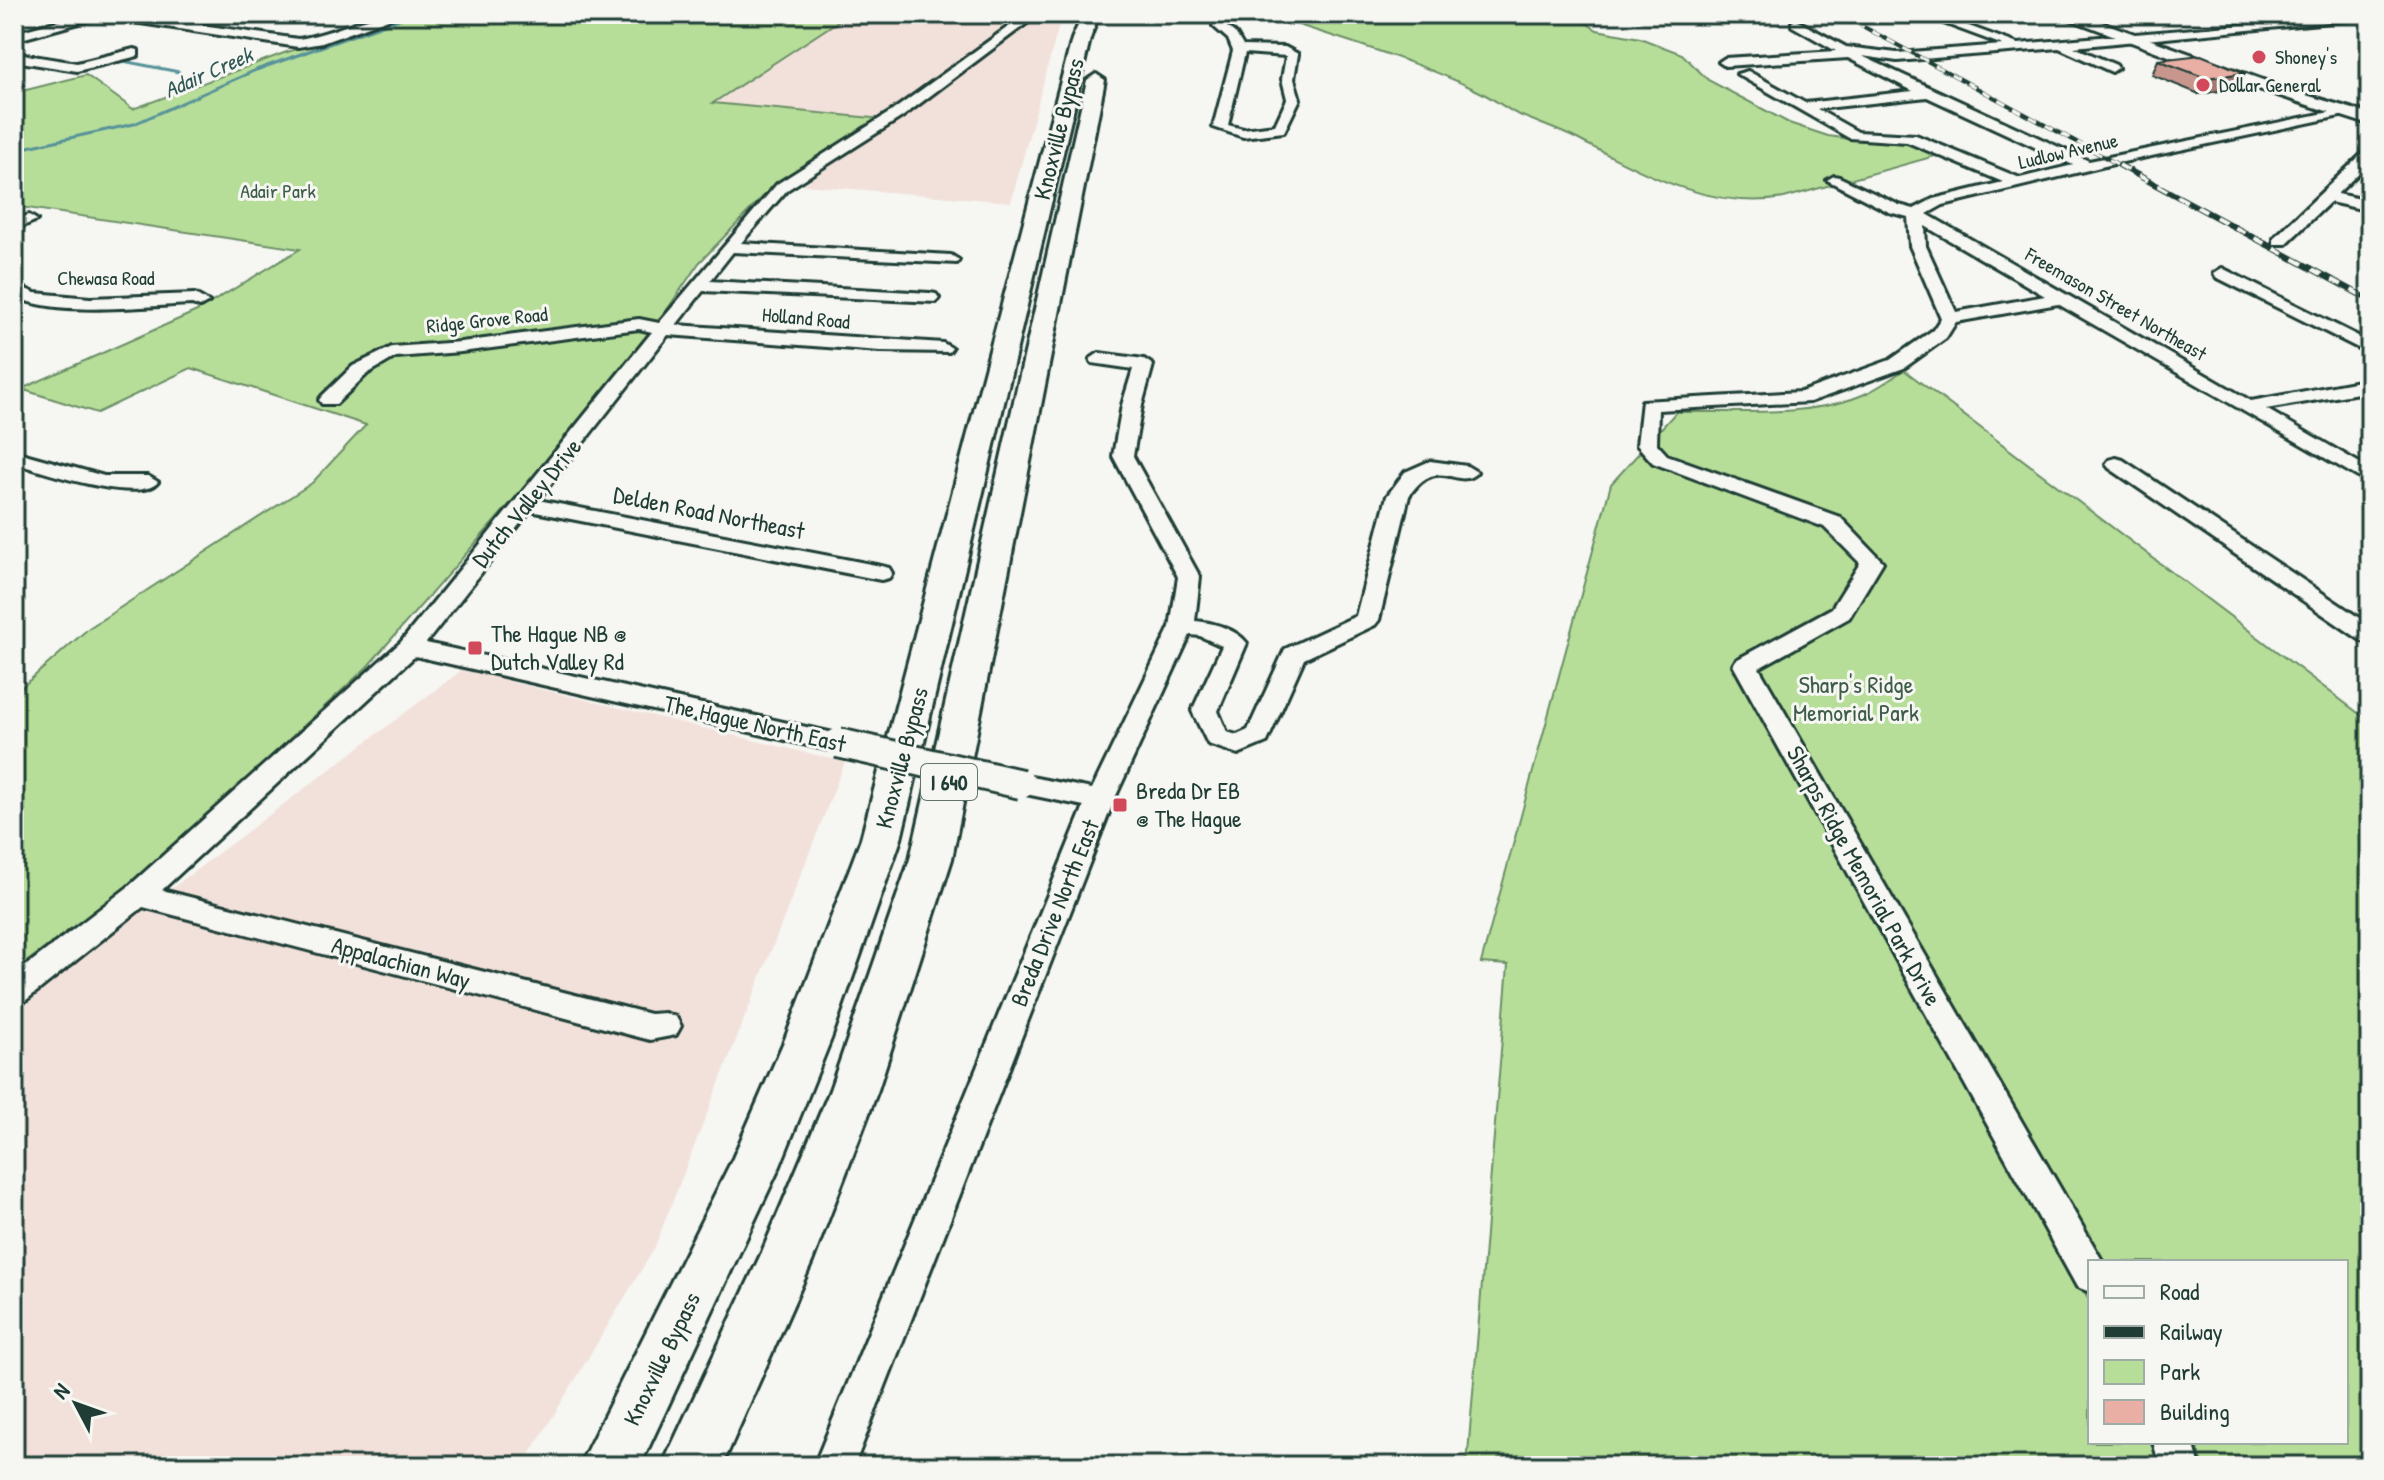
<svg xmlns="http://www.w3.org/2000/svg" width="2384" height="1480" font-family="'Patrick Hand',sans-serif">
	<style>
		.built { fill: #f2e1db }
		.green { fill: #b7de99; stroke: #6b8e66; stroke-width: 2 }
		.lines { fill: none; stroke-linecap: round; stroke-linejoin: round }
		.stream { stroke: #579299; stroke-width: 3 }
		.minor-casing { stroke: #1f3d34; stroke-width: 6 }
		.major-casing { stroke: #1f3d34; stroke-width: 6 }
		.highway-casing { stroke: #1f3d34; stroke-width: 6 }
		.minor { fill: #f6f6f2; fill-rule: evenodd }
		.major { fill: #f6f6f2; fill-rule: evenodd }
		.highway { fill: #f6f6f2; fill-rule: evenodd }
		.rail-far1-casing { stroke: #1f3d34; stroke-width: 4 }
		.rail-casing { stroke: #1f3d34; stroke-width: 6 }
		.rail-far1 { stroke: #f6f6f2; stroke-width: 3; stroke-dasharray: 9; stroke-linecap: butt }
		.rail { stroke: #f6f6f2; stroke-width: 4; stroke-dasharray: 11; stroke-linecap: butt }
		.minor-bridge-casing { stroke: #1f3d34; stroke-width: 34; stroke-linecap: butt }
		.minor-bridge { stroke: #f6f6f2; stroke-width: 28 }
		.wall { fill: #c8968d; stroke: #1f3d34; stroke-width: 2 }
		.shaded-wall { fill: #a37a73; stroke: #1f3d34; stroke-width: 2 }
		.building { fill: #e9afa4; stroke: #1f3d34; stroke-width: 2 }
		.poi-dot { fill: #d1495b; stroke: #f6f6f2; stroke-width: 3 }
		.labels { text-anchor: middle; stroke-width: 6; stroke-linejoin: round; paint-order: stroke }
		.far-poi-label { font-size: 20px; fill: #1f3d34; stroke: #f6f6f2; text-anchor: start }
		.far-street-label { font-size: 20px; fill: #1f3d34; stroke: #f6f6f2 }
		.far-park-label { font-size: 20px; fill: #3d5d48; stroke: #f6f6f2 }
		.far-water-label { font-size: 22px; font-style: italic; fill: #325956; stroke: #f6f6f2 }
		.shield { fill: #f6f6f2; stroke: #60746d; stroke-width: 2 }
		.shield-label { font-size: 22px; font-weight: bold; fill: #1f3d34 }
		.street-label { font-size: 24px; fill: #1f3d34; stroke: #f6f6f2 }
		.poi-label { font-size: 24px; fill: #1f3d34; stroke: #f6f6f2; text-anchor: start }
		.park-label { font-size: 24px; fill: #3d5d48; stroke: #f6f6f2 }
	</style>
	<rect width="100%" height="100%" fill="#f6f6f2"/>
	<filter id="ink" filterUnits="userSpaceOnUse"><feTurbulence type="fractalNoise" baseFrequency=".0125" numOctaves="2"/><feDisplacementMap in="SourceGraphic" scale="16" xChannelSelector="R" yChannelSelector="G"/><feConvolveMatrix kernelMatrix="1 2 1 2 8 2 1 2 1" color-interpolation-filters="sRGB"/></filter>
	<g filter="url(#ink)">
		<g class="built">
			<path d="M849,14H1062L1011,202L803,185L882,120L711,103Z"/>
			<path d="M462,670L845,762L654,1249L523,1466H14V1007Z"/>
		</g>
		<g class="green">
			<path d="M408,14H849L713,103L883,119L778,181L699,263L662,317L569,436L367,667L146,873L14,971V694L89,628L312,483L366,425L191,368L97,413L21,389L197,311L300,249L14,206V93L86,75L133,109L284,53Z"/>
			<path d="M1265,14H1572L1597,30L1640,38L1682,54L1708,80L1789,123L1828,136L1858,140L1894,139L1939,155L1784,198C1709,211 1642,172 1577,139C1557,129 1535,122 1515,113C1502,106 1491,97 1478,91C1411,58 1336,38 1265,14Z"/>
			<path d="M1904,370L2370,722V1466H2205L2193,1442H2346V1262H2094L1927,1012L2090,1302V1442H2155L2162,1466H1467L1508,965L1481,963L1611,484L1676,412C1734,411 1814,418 1867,393C1880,387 1892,378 1904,370Z"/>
		</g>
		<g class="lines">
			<g class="stream">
				<path d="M123,61L179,72"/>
				<path d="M14,150L134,124L256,70L413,14"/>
			</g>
			<g class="minor-casing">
				<g id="minor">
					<path d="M84,14H127L298,39C333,34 366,14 402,14L322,43L298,47L101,17L14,41V33Z"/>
					<path d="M1026,14H1039L902,117L787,190L741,243L951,255L959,260L957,263L733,252L710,281L930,293L936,294L939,298L936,302L703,291L676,325L943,343L952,348L949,352L880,351L668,335L538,500L881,566L889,568L892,573L889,578L881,580L530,511L426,643L838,734L847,737L851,743L847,749L838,752L415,656L162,890L650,1014L665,1013L676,1017L681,1026L676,1035L650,1040L143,907L25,1001L14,1004V975L128,887L401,642L652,332L639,329L461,352L396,357L367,374L336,404H322L319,400L322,396L353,366L392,347L461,342L639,319L659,323L777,184L892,111Z"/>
					<path d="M1216,14H1228L1225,25L1236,34L1243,46L1285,47L1298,54L1294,79L1300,99L1284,132L1243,137L1213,127L1233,51L1228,39L1213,26ZM1245,53L1286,56L1282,79L1287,99L1275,125L1243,129L1228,125Z"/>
					<path d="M1919,14H1936L2018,44L2370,14V18L2074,47L2116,65L2118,68L2112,72L2059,48L1897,61L1862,56L2089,161L2345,109V115L2109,165L1943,205L1927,214L2251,401L2370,379V391L2266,409L2370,469V484L2058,304L1956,322L1946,338L1904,368L1810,402L1658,410L1657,444L1667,455L1840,517L1883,562L1849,618L1759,668L2103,1262H2090V1292L2077,1287L1733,665L1736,660L1832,608L1860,563L1824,527L1653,463L1637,445L1642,401L1801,392L1890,360L1933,330L1941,318L1910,246L1908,217L1889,212L1827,180L1834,176L1839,177L1899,205L1914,209L1933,199L2003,182L1907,142L1849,138L1737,74L1748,71L1805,103L1913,91L1848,58L1725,66L1719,62L1725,58L1836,51L1792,26V22L1796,20L1846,47L1897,53L2003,45ZM1927,97L2073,165L2020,178L1916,135L1858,132L1817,109ZM1925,226L2045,296L1956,312L1926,246Z"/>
					<path d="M134,49L138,50V56L77,71L14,61V53L77,63Z"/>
					<path d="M2370,150V162L2337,194L2370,201V211L2330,202L2286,244H2274V238L2365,151Z"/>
					<path d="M29,215L37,220L14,230V220Z"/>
					<path d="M2222,268L2370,342V354L2216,277L2214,273Z"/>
					<path d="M14,284L35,293L90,298L195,294L209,302L200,307L192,304C145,306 54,317 14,296Z"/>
					<path d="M1099,353L1144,359L1153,365L1142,405L1133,456L1200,577L1195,621C1212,622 1236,629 1247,643L1218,711L1227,732L1237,735L1248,730L1285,649L1356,616L1387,496L1405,472L1430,461L1467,466L1477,472C1458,493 1439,452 1409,496L1379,620L1375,625L1304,659L1267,742L1238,754L1208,744L1192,711L1222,646L1200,636L1190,635L1114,800L854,1466H814L1084,806L1011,791L1008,784L1011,777L1021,775L1092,789L1170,627L1178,577L1113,456L1122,405L1133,369L1092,363L1090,359Z"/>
					<path d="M14,451L104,476H148L158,482C139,505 41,471 14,463Z"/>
					<path d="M2116,458L2123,460L2370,625V643L2362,641L2109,468L2106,464L2109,460Z"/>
					<path d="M2153,1442H2193L2200,1466H2160Z"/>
				</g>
			</g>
			<g class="major-casing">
				<path id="major" d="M2056,14H2079L2299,93L2370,114V125L2249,86Z"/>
			</g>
			<g class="highway-casing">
				<g id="highway">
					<path d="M1083,14H1099L1090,39L901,839L831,1039L780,1166L640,1466H579L733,1158L785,1039L861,839L1072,39Z"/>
					<path d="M1096,74L1105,80L952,859L878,1090L812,1262L722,1466H662L762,1252L830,1090L910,859L1087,80Z"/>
				</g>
			</g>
			<use href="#minor" class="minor"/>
			<use href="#major" class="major"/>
			<use href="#highway" class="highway"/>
			<g class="rail-far1-casing">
				<path id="rail-far1" d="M1840,14L2123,167"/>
			</g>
			<g class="rail-casing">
				<path id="rail" d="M2119,165L2370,300"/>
			</g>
			<use href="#rail-far1" class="rail-far1"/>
			<use href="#rail" class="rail"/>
			<g class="minor-bridge-casing">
				<path id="minor-bridge" d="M838,743L1021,784"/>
			</g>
			<use href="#minor-bridge" class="minor-bridge"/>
		</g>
		<path class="wall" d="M2158,60L2238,88L2199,94L2152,75Z"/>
		<path class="shaded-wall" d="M2245,73L2238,88L2199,94L2206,78Z"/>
		<path class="building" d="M2201,55L2245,73L2206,78L2158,60Z"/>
	</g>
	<g class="poi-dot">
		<circle cx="2259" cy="57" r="8"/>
		<circle cx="2203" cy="85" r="8"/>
		<rect x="467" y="640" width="16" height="16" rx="4"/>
		<rect x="1112" y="797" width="16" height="16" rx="4"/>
	</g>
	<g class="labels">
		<g class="far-poi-label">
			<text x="2275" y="64">Shoney's</text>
			<text x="2219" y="92">Dollar General</text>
		</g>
		<g class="far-street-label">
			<text transform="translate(2068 151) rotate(-13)" y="7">Ludlow Avenue</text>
			<text x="106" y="285">Chewasa Road</text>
			<text transform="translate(2116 304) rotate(30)" y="7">Freemason Street Northeast</text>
			<text transform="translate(806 318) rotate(5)" y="7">Holland Road</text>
			<text transform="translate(487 320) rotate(-6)" y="7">Ridge Grove Road</text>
		</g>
		<g class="far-park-label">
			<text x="278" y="198">Adair Park</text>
		</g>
		<g class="far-water-label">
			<text transform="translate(208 72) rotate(-24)" y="8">Adair Creek</text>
		</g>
		<rect class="shield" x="921" y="764" width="56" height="36" rx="6"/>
		<g class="shield-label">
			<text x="949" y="790">I 640</text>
		</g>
		<g class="street-label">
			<text transform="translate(1059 129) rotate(-76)" y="8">Knoxville Bypass</text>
			<text transform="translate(527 503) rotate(-51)" y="8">Dutch Valley Drive</text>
			<text transform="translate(709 513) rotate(11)" y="8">Delden Road Northeast</text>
			<text transform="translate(755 724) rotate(13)" y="8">The Hague North East</text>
			<text transform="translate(902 758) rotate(-75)" y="8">Knoxville Bypass</text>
			<text transform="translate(1864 876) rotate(61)" y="8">Sharps Ridge Memorial Park Drive</text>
			<text transform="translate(1055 913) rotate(-68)" y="8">Breda Drive North East</text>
			<text transform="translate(401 963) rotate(15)" y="8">Appalachian Way</text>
			<text transform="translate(662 1359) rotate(-64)" y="8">Knoxville Bypass</text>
		</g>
		<g class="poi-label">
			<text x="491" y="642">The Hague NB @<tspan x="491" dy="28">Dutch Valley Rd</tspan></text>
			<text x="1136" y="799">Breda Dr EB<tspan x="1136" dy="28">@ The Hague</tspan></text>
		</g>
		<g class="park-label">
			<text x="1856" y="693">Sharp's Ridge<tspan x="1856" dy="28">Memorial Park</tspan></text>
		</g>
	</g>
	<rect width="2384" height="1480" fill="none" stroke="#f6f6f2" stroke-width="48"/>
	<rect x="24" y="24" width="2336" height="1432" fill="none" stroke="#1f3d34" stroke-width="3" filter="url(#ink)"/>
	<rect x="2088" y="1260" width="260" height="184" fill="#f6f6f2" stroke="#a0aca6" stroke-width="2"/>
	<rect x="2104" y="1286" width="40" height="12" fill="#f6f6f2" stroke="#a0aca6" stroke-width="2"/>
	<text x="2160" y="1300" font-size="24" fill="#1f3d34">Road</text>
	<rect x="2104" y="1326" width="40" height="12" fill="#1f3d34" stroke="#a0aca6" stroke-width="2"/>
	<text x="2160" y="1340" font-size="24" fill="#1f3d34">Railway</text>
	<rect x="2104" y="1360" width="40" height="24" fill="#b7de99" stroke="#a0aca6" stroke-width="2"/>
	<text x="2160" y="1380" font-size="24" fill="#1f3d34">Park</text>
	<rect x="2104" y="1400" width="40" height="24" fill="#e9afa4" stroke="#a0aca6" stroke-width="2"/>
	<text x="2160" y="1420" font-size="24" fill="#1f3d34">Building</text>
	<g transform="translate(76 1404) rotate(311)" stroke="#f6f6f2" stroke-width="6" paint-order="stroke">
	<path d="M0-6L14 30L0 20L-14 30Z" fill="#1f3d34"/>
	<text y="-12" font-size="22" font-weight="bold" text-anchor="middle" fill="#1f3d34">N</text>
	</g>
</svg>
